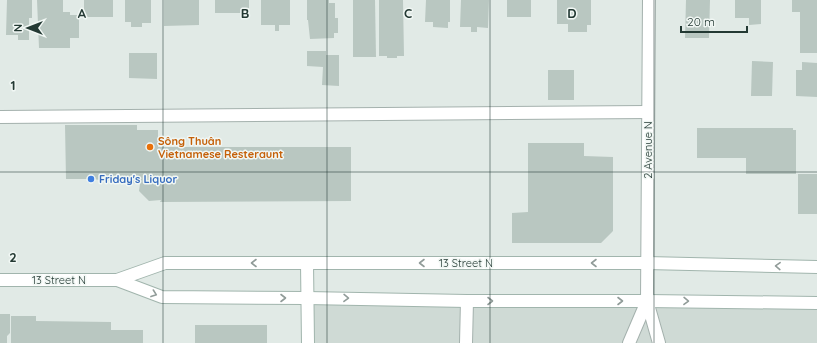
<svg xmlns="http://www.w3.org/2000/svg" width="817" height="343" font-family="Quicksand,sans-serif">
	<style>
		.built { fill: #cfdad5 }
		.building { fill: #b9c7c1 }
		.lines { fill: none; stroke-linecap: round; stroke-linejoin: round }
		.lane-casing { stroke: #a4b1ad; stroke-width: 14 }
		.street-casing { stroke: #a4b1ad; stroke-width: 14 }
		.secondary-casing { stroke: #a1b5ad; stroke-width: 14 }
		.lane { stroke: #fff; stroke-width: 12 }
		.street { stroke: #fff; stroke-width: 12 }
		.secondary { stroke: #fff; stroke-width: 12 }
		.oneway { stroke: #919c99 }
		.grid { fill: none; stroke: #233933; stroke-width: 1; stroke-opacity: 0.55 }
		.food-dot { fill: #e8710a; stroke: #f1f7f4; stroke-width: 1.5 }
		.shop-dot { fill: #3f7fe0; stroke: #f1f7f4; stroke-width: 1.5 }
		.labels { text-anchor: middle; stroke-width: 3; stroke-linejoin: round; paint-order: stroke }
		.food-label { font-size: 11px; font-weight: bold; fill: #c56008; stroke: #f1f7f4; text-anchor: start }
		.street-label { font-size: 11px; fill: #233933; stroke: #f1f7f4 }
		.shop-label { font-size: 11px; font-weight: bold; fill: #366cbe; stroke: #f1f7f4; text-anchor: start }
		.grid-label { font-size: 13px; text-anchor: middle; font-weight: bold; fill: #233933; stroke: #f1f7f4; stroke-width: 3; stroke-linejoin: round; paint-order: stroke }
	</style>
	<rect width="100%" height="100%" fill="#e1eae6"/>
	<path class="built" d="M312,304L817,305V343H311Z"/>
	<g class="building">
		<path d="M7,0H32V18H29V40H18V35H6Z"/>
		<path d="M37,0H63V12H70V15H79V38H70V48H39Z"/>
		<rect x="84" y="0" width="29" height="17"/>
		<path d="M125,0H151V23H142V27H131V22H125Z"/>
		<path d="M164,0H199V25L164,26Z"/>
		<path d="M215,0H249V8H241V13H215Z"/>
		<path d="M261,0H290V25H279V31H275V25H261Z"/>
		<path d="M307,0H329V3H335V18H338V33H334V38L310,39L308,20H307Z"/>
		<path d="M353,0H375L376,57H353Z"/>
		<path d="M379,0H403L404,56H397V58H387V56H379Z"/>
		<path d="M426,0H450V22H448V28L433,27V22H425Z"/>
		<path d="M461,0H489L488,28L477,27V32H471V27H460Z"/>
		<rect x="507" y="0" width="24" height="17"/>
		<path d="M557,0H591V25H587V32H568V24H557Z"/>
		<path d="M686,0H710L709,38H685Z"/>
		<path d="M735,0H761V24L749,25V18H735Z"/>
		<path d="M792,0H817V53H800V12H792Z"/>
		<path d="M307,51H326V55H339V86L322,85L323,67L307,66Z"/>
		<path d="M129,53H157V79L129,78Z"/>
		<path d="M752,61L773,62L772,96H751Z"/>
		<path d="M802,62L817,63V97L796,96V70H802Z"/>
		<rect x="548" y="70" width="26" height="30"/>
		<path d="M65,125H137V130H158V147H351V201L160,202L161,200L149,201L139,191L140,184L91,179H66Z"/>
		<path d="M697,128H793V130H796V174H746V158H697Z"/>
		<path d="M528,143H584V156L613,157V231L601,243H512V213L528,212Z"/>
		<rect x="798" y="174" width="19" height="40"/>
		<path d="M0,314H10V333L7,336V343H0Z"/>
		<path d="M11,316H36V321L111,322V330H143V343H11Z"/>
		<rect x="195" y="325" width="72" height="18"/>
	</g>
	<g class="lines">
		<g class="lane-casing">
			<g id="lane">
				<path d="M0,117L648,112"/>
				<path d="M647,301L659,343"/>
				<path d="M466,343L467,301"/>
				<path d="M629,343L647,301"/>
			</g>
		</g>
		<g class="street-casing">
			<path id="street" d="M647,301L649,0"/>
		</g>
		<g class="secondary-casing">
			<g id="secondary">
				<path d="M307,263L308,343"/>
				<path d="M0,280H117L165,263H647L817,267"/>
				<path d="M117,280L162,297L307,298L467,301H647L817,303"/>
			</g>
		</g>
		<use href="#lane" class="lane"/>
		<use href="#street" class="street"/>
		<use href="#secondary" class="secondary"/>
	</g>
	<defs><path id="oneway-chevron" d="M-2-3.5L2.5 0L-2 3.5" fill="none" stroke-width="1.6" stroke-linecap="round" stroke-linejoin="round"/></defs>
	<g class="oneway">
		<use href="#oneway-chevron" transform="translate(254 263) rotate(180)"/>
		<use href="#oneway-chevron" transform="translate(422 263) rotate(180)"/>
		<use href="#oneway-chevron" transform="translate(594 263) rotate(180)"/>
		<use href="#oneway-chevron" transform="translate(778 266) rotate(-178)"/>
		<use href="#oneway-chevron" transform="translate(154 294) rotate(20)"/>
		<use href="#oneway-chevron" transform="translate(283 298)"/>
		<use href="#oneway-chevron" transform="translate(346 298) rotate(1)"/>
		<use href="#oneway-chevron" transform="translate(490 301)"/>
		<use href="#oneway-chevron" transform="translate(620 301)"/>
		<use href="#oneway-chevron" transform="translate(686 301) rotate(1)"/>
	</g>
	<path class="grid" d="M163,0V343M327,0V343M490,0V343M654,0V343M0,172H817"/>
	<circle class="food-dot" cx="150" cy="147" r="4"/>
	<circle class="shop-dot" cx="91" cy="179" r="4"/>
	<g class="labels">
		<g class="food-label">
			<text x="158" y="145">Sông Thuân<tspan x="158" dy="13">Vietnamese Resteraunt</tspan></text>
		</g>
		<g class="street-label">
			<text transform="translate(648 150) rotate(-90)" y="4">2 Avenue N</text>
			<text x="466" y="267">13 Street N</text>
			<text x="59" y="284">13 Street N</text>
		</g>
		<g class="shop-label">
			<text x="99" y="183">Friday's Liquor</text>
		</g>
	</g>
	<g class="grid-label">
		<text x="82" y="18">A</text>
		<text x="245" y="18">B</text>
		<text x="408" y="18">C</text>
		<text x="572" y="18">D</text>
		<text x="13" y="90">1</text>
		<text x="13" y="262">2</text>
	</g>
	<g transform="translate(28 28) rotate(270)" stroke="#f1f7f4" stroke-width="3" paint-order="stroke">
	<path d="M0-3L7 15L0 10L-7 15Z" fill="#233933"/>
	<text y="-6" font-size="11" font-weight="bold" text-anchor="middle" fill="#233933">N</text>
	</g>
	<path d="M681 26v6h66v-6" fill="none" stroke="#233933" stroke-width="2"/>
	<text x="687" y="26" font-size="12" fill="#233933" stroke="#f1f7f4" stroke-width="3" paint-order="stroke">20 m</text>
</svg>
